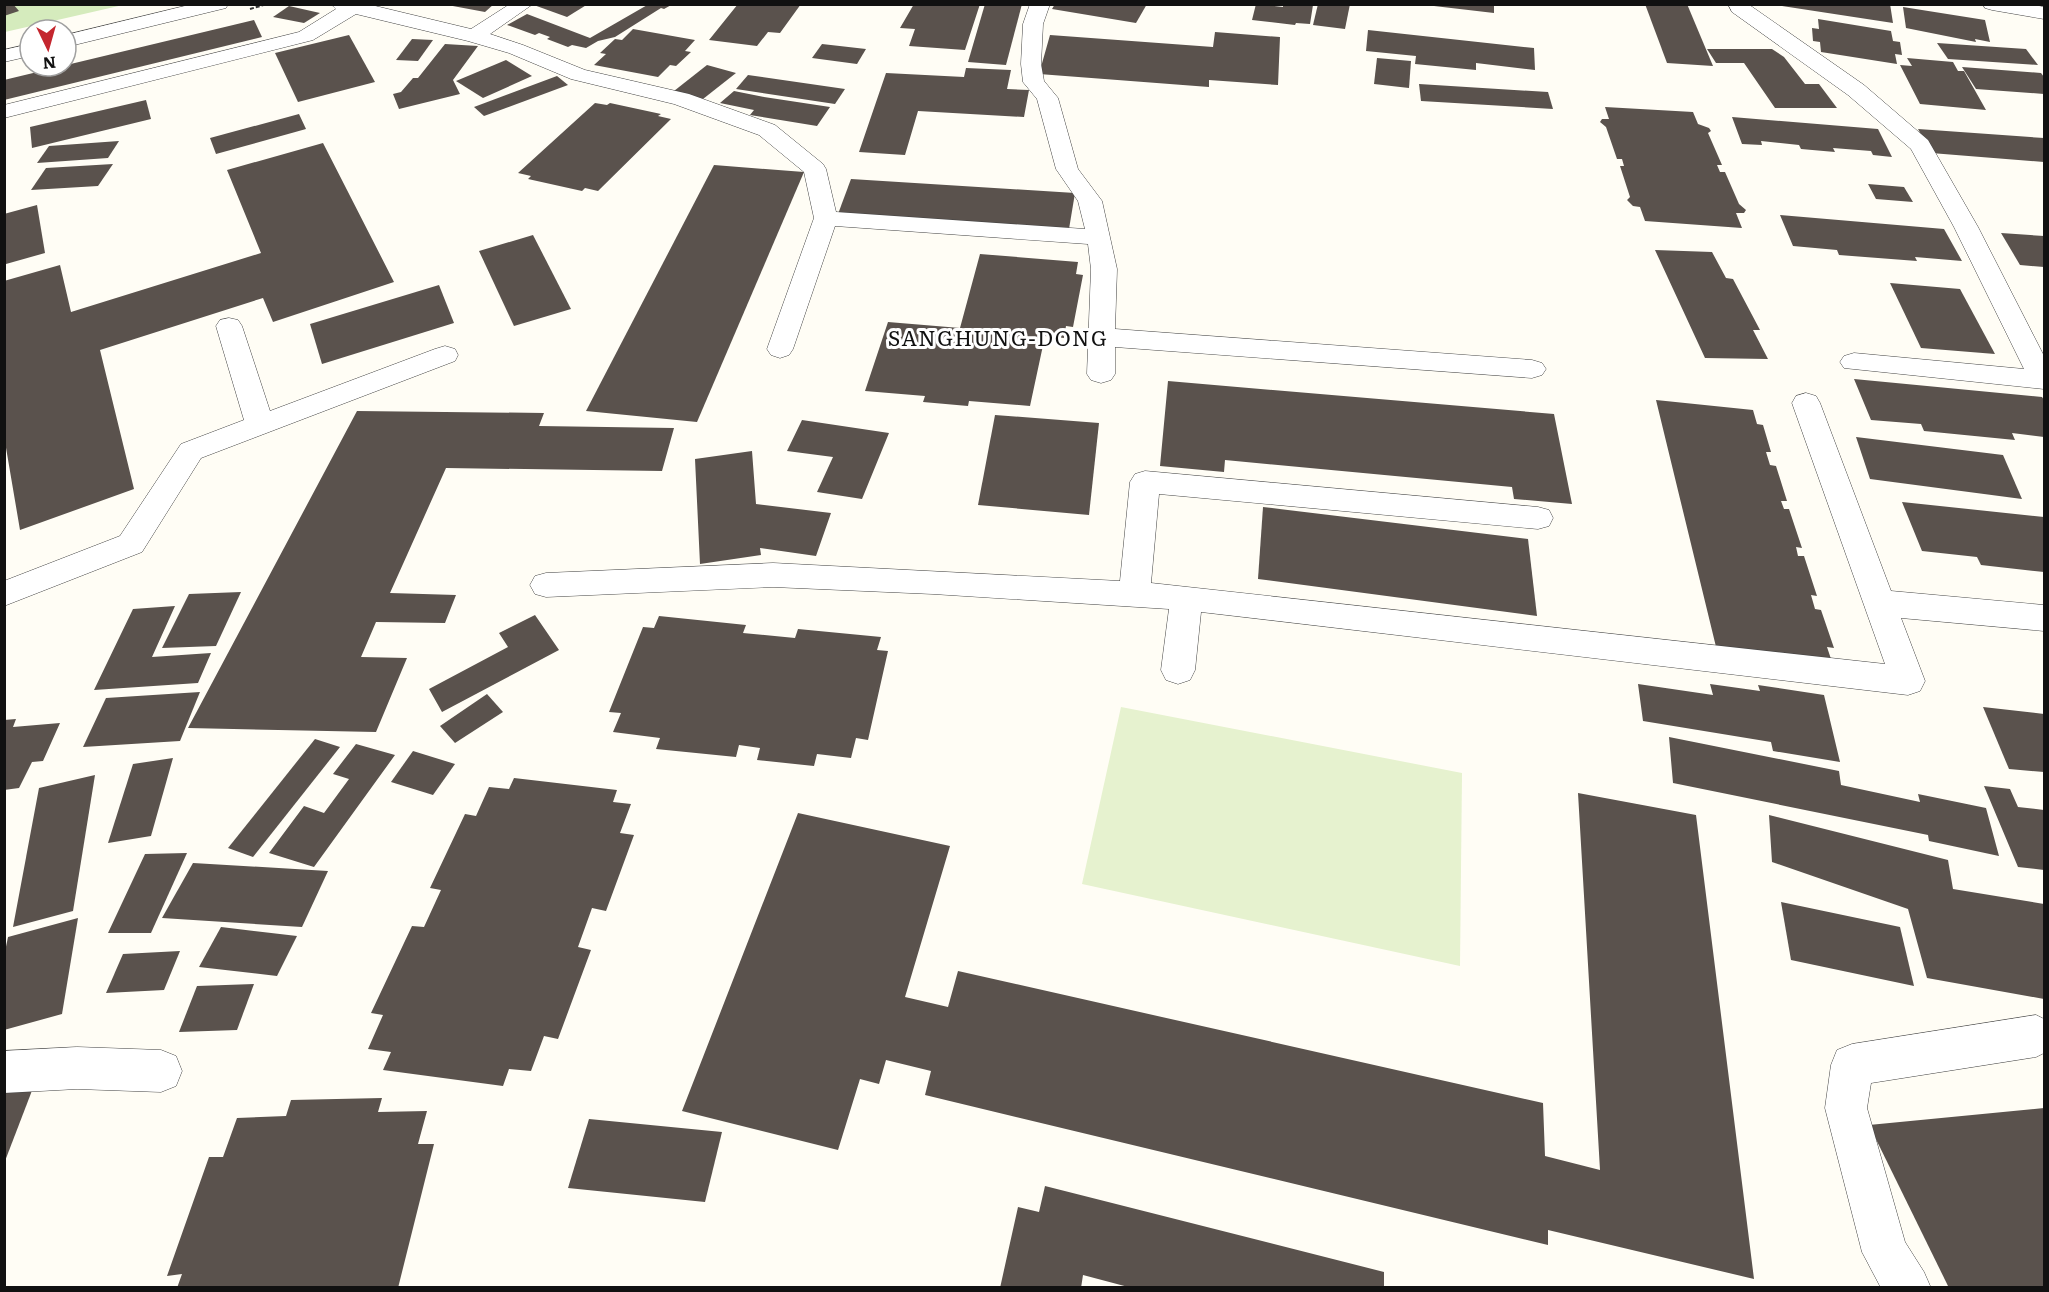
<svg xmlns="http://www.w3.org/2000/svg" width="2049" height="1292" font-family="Literata,serif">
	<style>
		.green { fill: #d5ebbd }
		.pitch { fill: #e6f2cf }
		.building { fill: #5a524d }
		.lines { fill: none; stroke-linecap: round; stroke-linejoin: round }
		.minor-casing { stroke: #444; stroke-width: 1 }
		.path { stroke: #333; stroke-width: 2; stroke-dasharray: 4 2; stroke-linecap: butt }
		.minor { fill: #fff; fill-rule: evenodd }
		.labels { text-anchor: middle; stroke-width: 6; stroke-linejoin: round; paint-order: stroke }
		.quarter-label { font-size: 21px; letter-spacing: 1.5px; fill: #111; stroke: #fff }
	</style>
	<rect width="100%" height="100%" fill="#fffdf5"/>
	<path class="green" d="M5,4L123,5L5,32Z"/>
	<path class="pitch" d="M1121,707L1462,773L1460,966L1082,884Z"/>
	<g class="building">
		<path d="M4,4H13L19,11L4,16Z"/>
		<path d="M442,4H494L485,12Z"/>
		<path d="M531,4H588L567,17Z"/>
		<path d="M649,4H673L664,9L661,8L615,37L598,41L586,48L572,45L568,47L547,39L550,37L539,33L535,35L507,25L527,14L590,38Z"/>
		<path d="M738,4H801L780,33L768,32L757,46L709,40Z"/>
		<path d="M914,4H980L965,50L909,46L915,29L900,28Z"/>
		<path d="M985,4H1022L1006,65L968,62Z"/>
		<path d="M1055,4H1147L1136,23L1052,9Z"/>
		<path d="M1256,4L1283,7V5H1313L1310,24L1296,23L1295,25L1252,20Z"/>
		<path d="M1318,4H1350L1345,29L1313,25Z"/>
		<path d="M1434,4H1494V13L1434,6Z"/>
		<path d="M1645,4H1687L1713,66L1667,63Z"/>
		<path d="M1782,4H1890L1893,23L1782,6Z"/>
		<path d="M289,6L320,13L304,23L273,17Z"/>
		<path d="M1903,7L1985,20L1990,42L1975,39L1976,42L1906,28Z"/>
		<path d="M1818,19L1891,31L1893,41L1900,42L1902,55L1895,54L1897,64L1821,52L1820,42L1813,41L1812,28L1819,29Z"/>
		<path d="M254,20L262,37L4,100V80Z"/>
		<path d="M633,29L695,40L685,51L691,52L676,66L670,65L658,77L594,65L606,54L600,53L615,39L622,40Z"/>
		<path d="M1368,30L1534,48L1535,70L1476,63V70L1415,64L1416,56L1366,51Z"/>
		<path d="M1215,32L1280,37L1278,85L1209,80V87L1039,74L1050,35L1213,47Z"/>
		<path d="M349,35L375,82L298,102L275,53Z"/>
		<path d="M412,39L433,40L418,61L396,60Z"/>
		<path d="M1937,43L2026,49L2038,65L1948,59Z"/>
		<path d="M445,44L478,46L453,80L460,94L399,109L393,94L401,92L413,78H418Z"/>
		<path d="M822,44L866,49L857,64L812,58Z"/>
		<path d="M1707,49H1772L1784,57L1805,84H1819L1837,108H1775L1744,63H1716Z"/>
		<path d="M1377,58L1411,61L1409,88L1374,84Z"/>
		<path d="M1907,58L1953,62L1958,71H1964L1986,110L1920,104L1900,65L1912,66Z"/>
		<path d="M506,60L532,76L483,98L456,81Z"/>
		<path d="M707,65L736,73L703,99L674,91Z"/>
		<path d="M1962,67L2041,73L2044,77V94L1976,89Z"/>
		<path d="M966,68L1011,70L1007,89L1029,90L1024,117L918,111L905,155L859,152L886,73L964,77Z"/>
		<path d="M748,75L845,89L835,104L736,89Z"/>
		<path d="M557,76L568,85L484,116L474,107Z"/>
		<path d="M1419,84L1548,92L1553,109L1421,101Z"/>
		<path d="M734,91L764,97L830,107L817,126L750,115L754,110L720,103Z"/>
		<path d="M146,100L151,119L32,148L30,127Z"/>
		<path d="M595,103L607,105L610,103L661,114L658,116L671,119L598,191L585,188L582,191L528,179L531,176L518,173Z"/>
		<path d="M1605,107L1693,112L1698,124L1709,128L1711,131L1708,133L1722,165H1717L1720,172H1725L1739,204L1746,210L1744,213H1736L1742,228L1645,221L1640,207L1633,206L1627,200L1630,197L1620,166H1624L1622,159H1617L1606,127L1600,122L1602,119H1609Z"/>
		<path d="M299,114L306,129L216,154L210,138Z"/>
		<path d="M1732,117L1878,129L1892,157L1873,155L1871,151L1833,148L1835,152L1801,149L1799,145L1761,141L1762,145L1742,144Z"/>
		<path d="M1918,129L2044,138V162L1931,153Z"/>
		<path d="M119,141L108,158L37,163L49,146Z"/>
		<path d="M323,143L394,282L273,322L263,298L100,350L134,489L20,530L4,436V281L60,265L71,312L261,253L227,170Z"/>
		<path d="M113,164L98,186L31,190L46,168Z"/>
		<path d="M714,165L804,172L697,422L586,411Z"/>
		<path d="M851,179L1075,193L1069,229L838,214Z"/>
		<path d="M1868,184L1904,187L1913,202L1876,199Z"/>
		<path d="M37,205L45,253L6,264L4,214Z"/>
		<path d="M1780,215L1944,229L1962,261L1915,257L1917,261L1839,255L1837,250L1793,246Z"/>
		<path d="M2001,233L2044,236V267L2020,265Z"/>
		<path d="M533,235L571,309L514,326L479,251Z"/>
		<path d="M1655,250L1712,252L1726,278L1733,279L1760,330H1753L1768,359L1705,358Z"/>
		<path d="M980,254L1078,262L1076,274L1083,275L1073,327L1066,326L1064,338L1045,336L1030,406L969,401L968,406L923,402L925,396L865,391L888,322L960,328Z"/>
		<path d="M1890,283L1960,289L1995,354L1921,348Z"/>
		<path d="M439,285L454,323L322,364L310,324Z"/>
		<path d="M1854,379L2042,397L2044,400V437L2012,433L2015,440L1924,431L1921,424L1871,420Z"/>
		<path d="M1168,381L1554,414L1572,504L1514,499L1512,487L1225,460L1224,472L1160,466Z"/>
		<path d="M1656,400L1753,410L1757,424L1763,425L1771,452H1766L1770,465L1776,466L1787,501H1781L1784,509H1789L1802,548L1796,547L1798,556H1804L1817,596L1811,595L1815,609L1821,610L1834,648L1827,647L1834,668L1718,655Z"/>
		<path d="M357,411L544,413L539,426L674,428L662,471L446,468L390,593L456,595L445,623L376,622L361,657L407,658L376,732L188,728Z"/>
		<path d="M995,415L1099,423L1089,515L978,505Z"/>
		<path d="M802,420L889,433L862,499L817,492L833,457L787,451Z"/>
		<path d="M1856,437L2003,455L2022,499L1870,479Z"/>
		<path d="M752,451L756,504L831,513L816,556L760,548L761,555L700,564L695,459Z"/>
		<path d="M1902,502L2044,517V572L1981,565L1977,557L1922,551Z"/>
		<path d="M1263,507L1528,539L1537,616L1258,579Z"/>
		<path d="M241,592L216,646L162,648L189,594Z"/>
		<path d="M175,606L152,657L211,653L198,683L94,690L133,609Z"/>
		<path d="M535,615L559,650L442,712L429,689L508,647L499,633Z"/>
		<path d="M659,616L746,625L743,633L795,638L798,629L881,637L877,650L888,651L868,740L856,738L851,758L817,754L814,766L757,760L760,748L739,745L736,757L656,749L660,738L613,732L621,713L609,712L643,627L654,628Z"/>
		<path d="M1638,684L1713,695L1710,684L1760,691L1758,685L1824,695L1840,762L1773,751L1771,742L1643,721Z"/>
		<path d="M200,692L180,741L83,747L106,698Z"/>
		<path d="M487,694L503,712L455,743L440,726Z"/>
		<path d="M1983,707L2044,714V772L2009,769Z"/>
		<path d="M16,719L13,727L60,723L43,761L32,762L19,788L4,790V720Z"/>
		<path d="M1669,737L1839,771L1841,785L1920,802L1918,794L1986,808L1999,856L1929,841L1928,835L1673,783Z"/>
		<path d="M315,739L340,747L253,857L228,848Z"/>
		<path d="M356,744L395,755L314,867L269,853L304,806L324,813L349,779L333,774Z"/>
		<path d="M413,751L455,764L433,795L391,782Z"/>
		<path d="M173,758L151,836L108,843L133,764Z"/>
		<path d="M95,775L73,911L13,927L39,788Z"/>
		<path d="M514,778L617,790L613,802L631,804L620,833L634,835L606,911L592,908L578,947L591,950L558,1039L544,1036L531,1071L509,1069L503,1086L383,1070L391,1052L368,1049L383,1015L371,1013L412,926L424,927L441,890L430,888L465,814L476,816L489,787L509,789Z"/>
		<path d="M1984,786L2010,789L2018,807L2044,810V870L2018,867Z"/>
		<path d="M1578,793L1696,815L1754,1279L1548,1230V1245L925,1095L931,1071L886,1060L879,1084L860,1079L838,1150L682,1111L798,813L950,846L905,997L948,1007L958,971L1543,1103L1545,1156L1600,1170Z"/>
		<path d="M1769,815L1948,860L1953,889L2044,904V999L1927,978L1908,909L1772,862Z"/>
		<path d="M187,853L151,933H108L145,854Z"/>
		<path d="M193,863L328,871L302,927L162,918Z"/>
		<path d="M1781,902L1900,927L1914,986L1791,960Z"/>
		<path d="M78,918L62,1014L4,1030V956L8,937Z"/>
		<path d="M221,927L297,936L277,976L199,967Z"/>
		<path d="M180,951L164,990L106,993L123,954Z"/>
		<path d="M254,984L237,1030L179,1032L197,986Z"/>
		<path d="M33,1088L5,1161L4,1091Z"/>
		<path d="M382,1098L378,1112L427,1111L418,1144H434L398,1288H177L182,1274L167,1276L209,1157H223L237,1118L286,1116L291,1100Z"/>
		<path d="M2044,1108V1287L1949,1288L1869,1125Z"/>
		<path d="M589,1119L722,1132L705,1202L568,1188Z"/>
		<path d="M1045,1186L1384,1272V1288H1132L1083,1275L1081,1288H1000L1018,1207L1039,1212Z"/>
	</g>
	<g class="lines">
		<g class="minor-casing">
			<g id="minor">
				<path d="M193,4H228L226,8L66,47V35Z"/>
				<path d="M331,4H367L471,29L510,4H533L490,34L523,45L585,70L689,94L775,125L823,164L826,169L836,212L1085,229L1078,201L1056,169L1037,99L1023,82L1021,64L1023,24L1030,4H1050L1043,24L1041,64L1044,81L1058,98L1078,169L1102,201L1117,269L1115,329L1532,360L1542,363L1546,369L1542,375L1532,378L1115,347V374L1111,380L1101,383L1091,380L1087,374L1091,269L1088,244L835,226L793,349L789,355L780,358L771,355L767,349L814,218L804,172L759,135L674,104L571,79L509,53L468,41L356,14L313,40L4,118V105L299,32L336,9Z"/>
				<path d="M1728,4H1748L1864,85L1928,140L1978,227L2044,356V389L1844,368L1840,362L1844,356L1854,353L2024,369L1954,227L1911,149L1848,95L1732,12Z"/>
				<path d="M1983,4H2029L2044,7V19L1992,10L1985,8Z"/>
				<path d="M30,44V56L4,62V50Z"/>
				<path d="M229,318L238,320L242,326L270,411L435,349L445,346L455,349L458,355L455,361L201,458L142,552L4,606V581L120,536L181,444L244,420L216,326L220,320Z"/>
				<path d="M1806,393L1816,396L1820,403L1891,591L2044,605V631L1901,618L1925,681L1920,691L1908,695L1201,612L1195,670L1190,680L1178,684L1166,680L1161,670L1169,609L933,594L773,587L546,597L535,594L530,585L535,576L546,573L773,563L1120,581L1130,482L1135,474L1145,471L1538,507L1549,510L1553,518L1549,526L1538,529L1159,494L1151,583L1885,664L1792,403L1796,396Z"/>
				<path d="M2036,1015L2044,1019V1053L2036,1057L1871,1083L1867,1108L1905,1242L1924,1272L1931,1288H1881L1862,1252L1825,1108L1831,1065L1837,1050L1852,1044Z"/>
				<path d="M77,1047L161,1050L176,1056L182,1071L176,1086L161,1092L77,1089L4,1093V1051Z"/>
			</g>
		</g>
		<path class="path" d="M250,9L267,4"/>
		<use href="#minor" class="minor"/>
	</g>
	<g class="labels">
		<g class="quarter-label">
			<text x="998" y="346">SANGHUNG-DONG</text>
		</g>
	</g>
	<rect width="2049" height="1292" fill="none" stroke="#111111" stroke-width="12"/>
	<g transform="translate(48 48) rotate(175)"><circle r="28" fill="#ffffff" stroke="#a0a0a0" stroke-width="1.5"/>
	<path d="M0-4.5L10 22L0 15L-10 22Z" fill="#c4262e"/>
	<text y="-9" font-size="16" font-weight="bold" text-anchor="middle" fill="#111111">N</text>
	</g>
</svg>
